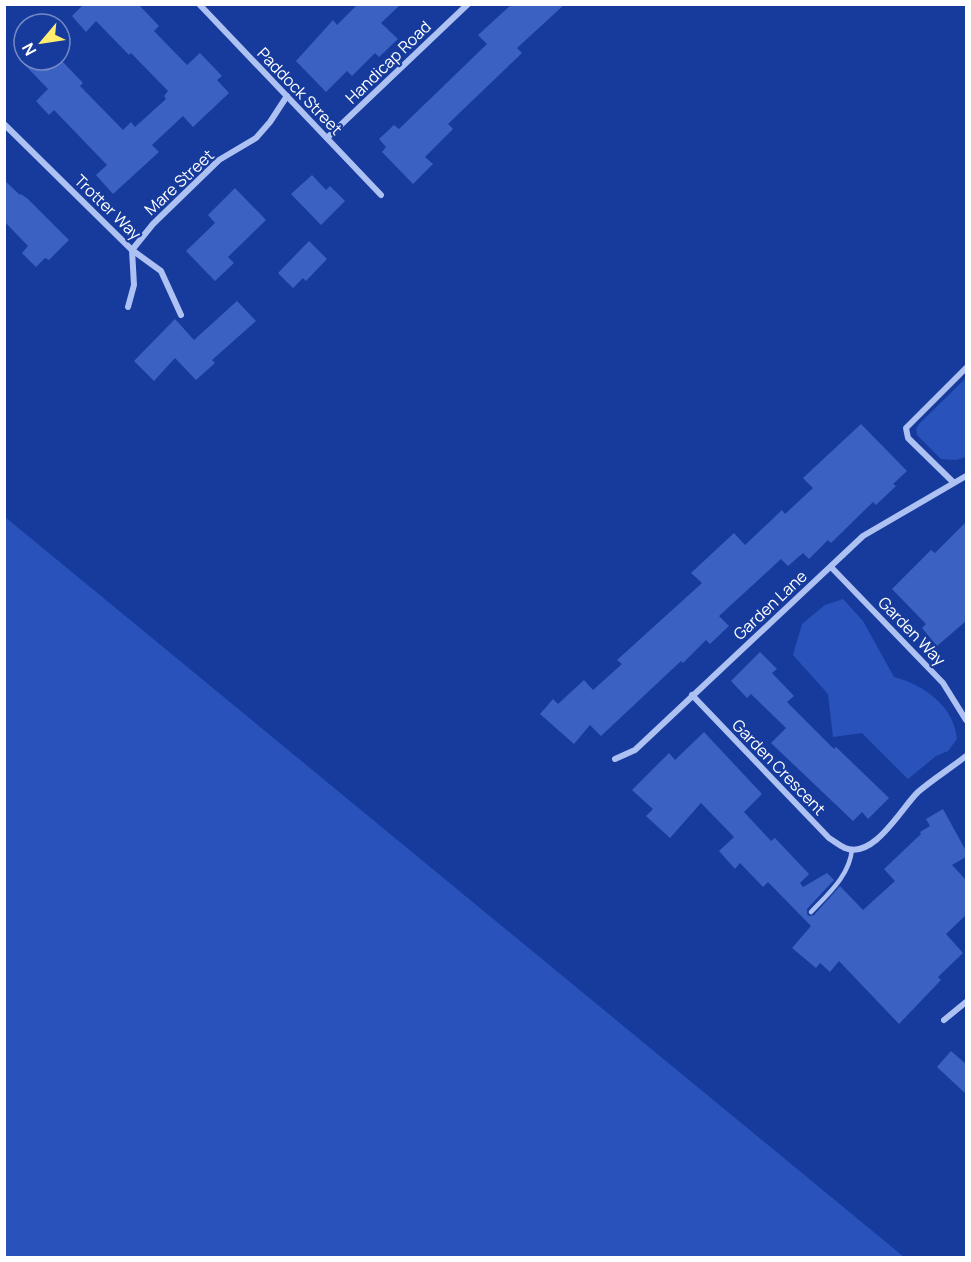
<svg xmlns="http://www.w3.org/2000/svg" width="971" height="1262" font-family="Manrope,sans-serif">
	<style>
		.green { fill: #2953ba }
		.building { fill: #3b61c2 }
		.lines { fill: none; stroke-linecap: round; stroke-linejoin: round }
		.service { stroke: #adc1f3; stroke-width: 4.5 }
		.minor { stroke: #adc1f3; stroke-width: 6 }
		.labels { text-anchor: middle; stroke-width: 4.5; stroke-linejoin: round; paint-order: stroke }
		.street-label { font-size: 16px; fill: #fff; stroke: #163b9d }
	</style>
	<rect width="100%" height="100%" fill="#163b9d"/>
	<g class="green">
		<path d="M966,378V457L956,460L941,459L917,435L916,429L919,424Z"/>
		<path d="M5,517L904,1257H5Z"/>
		<path d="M843,599L863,621L894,677C924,685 954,706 957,739L948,751L936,756L908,779L862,733L833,737L828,694L793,655L802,624L825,605Z"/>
	</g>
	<g class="building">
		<path d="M81,4H138L159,26L154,31L187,65L200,53L222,76L217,80L229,93L193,127L183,116L152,145L159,152L113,194L96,175L107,165L54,110L49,115L36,101L48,89L20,60H61L83,83L80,86L123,130L131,122L135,127L166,99L164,96L168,91L131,53L129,55L96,21L86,32L72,16L82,6Z"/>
		<path d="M358,4H401L381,23L398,39L379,57L375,53L352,76L347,71L326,92L296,61L333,20L337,25Z"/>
		<path d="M512,4H565L517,48L522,53L448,124L453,129L425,157L433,164L413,184L382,152L386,147L379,139L394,125L399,129L487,44L478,35Z"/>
		<path d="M312,175L326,190L330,186L345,201L321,225L291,194Z"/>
		<path d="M4,180L20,195L21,194L28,199L69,240L49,260L45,258L36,267L22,253L28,246L4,221Z"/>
		<path d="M235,188L266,220L228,257L234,263L215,281L186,251L215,223L208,215Z"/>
		<path d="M309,241L327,259L306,281L303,278L293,288L278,273Z"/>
		<path d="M237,301L256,321L212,360L215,363L196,380L175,358L154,381L134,361L175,319L194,340Z"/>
		<path d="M861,424L907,471L893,484L896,486L876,505L873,502L831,543L828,540L809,559L803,553L788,566L781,559L719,616L729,626L710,644L706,640L683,663L681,661L601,736L590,725L574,744L540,714L553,699L558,704L584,680L593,690L622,664L617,660L702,583L691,573L734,533L745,545L782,510L785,514L813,488L803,478Z"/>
		<path d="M966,522V621L937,646L922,628L926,624L892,589L931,550L935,553Z"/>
		<path d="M760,652L777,669L772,673L794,696L787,702L834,749L836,747L889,798L868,819L862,812L853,821L771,743L786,728L751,694L747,698L731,681Z"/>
		<path d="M704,732L762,794L744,812L771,841L775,838L809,874L800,883L803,887L827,873L834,880L807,909V914L809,916L814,915L840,886L863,910L895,881L884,869L921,834L920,832L930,826L926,819L943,809L966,851V857L952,865L966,880V915L946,934L963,953L938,977L941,980L899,1024L839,961L830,972L820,963L816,968L792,948L811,926L768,882L763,887L740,863L735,869L719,851L734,837L701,803L670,838L646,816L653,809L632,790L669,753L675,760Z"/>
		<path d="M951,1051L966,1064V1094L937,1067Z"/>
	</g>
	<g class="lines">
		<path class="service" d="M811,912C828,894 850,875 852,849"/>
		<g class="minor">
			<path d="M199,4L381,195"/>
			<path d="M4,124L132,250L161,271L181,315"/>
			<path d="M327,138L468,4"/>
			<path d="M128,307L134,285L132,250L153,224L219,160L256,138L270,122L287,96"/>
			<path d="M953,482L908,438L906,428L966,368"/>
			<path d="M831,567L943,683L966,720"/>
			<path d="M692,695L829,838C834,841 839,845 845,848C874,860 902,807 918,792C933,779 951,768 966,756"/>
			<path d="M615,759L635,750L863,536L966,476"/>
			<path d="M944,1020L966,1002"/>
		</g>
	</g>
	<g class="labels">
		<g class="street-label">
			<text transform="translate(388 62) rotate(-44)" y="6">Handicap Road</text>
			<text transform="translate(300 91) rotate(46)" y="6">Paddock Street</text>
			<text transform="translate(179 182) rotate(-43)" y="6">Mare Street</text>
			<text transform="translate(108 207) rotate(44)" y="6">Trotter Way</text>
			<text transform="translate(770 605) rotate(-43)" y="6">Garden Lane</text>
			<text transform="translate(912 631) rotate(46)" y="6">Garden Way</text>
			<text transform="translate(779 767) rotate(46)" y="6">Garden Crescent</text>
		</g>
	</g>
	<rect width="971" height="1262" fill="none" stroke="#ffffff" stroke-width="12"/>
	<g transform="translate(42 42) rotate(241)"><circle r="28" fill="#163b9d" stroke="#7389c4" stroke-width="1.5"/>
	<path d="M0-4.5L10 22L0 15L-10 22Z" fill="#ffed6f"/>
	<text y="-9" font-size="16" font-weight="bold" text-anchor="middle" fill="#ffffff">N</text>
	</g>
</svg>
